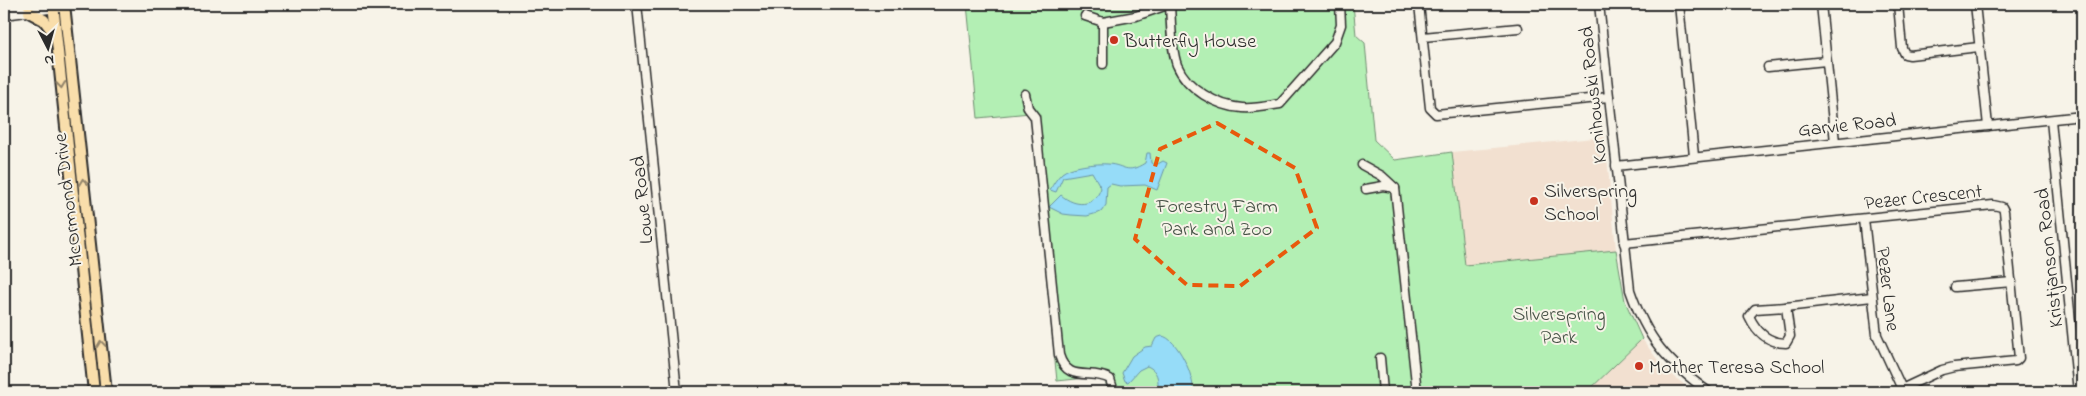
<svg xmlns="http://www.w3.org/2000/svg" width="2086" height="396" font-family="'Indie Flower',sans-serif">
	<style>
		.built { fill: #f2e0d0 }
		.green { fill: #b3efb4; stroke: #6f8d70 }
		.water { fill: #96dcf8; stroke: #6b95a6 }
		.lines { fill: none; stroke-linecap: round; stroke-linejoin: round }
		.minor-casing { stroke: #2b2b2b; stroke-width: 11 }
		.major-casing { stroke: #2b2b2b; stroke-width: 14 }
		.minor { stroke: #f7f3e8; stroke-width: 8 }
		.major { stroke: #f9deab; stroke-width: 10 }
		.oneway { stroke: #92846b }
		.marked { fill: none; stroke: #e8590c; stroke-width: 4; stroke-dasharray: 10 6; stroke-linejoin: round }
		.poi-dot { fill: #c8321e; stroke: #f7f3e8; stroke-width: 2 }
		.labels { text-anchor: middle; stroke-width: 4; stroke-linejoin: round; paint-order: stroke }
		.poi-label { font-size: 20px; fill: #2b2b2b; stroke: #f7f3e8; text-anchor: start }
		.street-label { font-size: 20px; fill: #2b2b2b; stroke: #f7f3e8 }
		.park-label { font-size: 20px; fill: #465246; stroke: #f7f3e8 }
	</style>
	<rect width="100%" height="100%" fill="#f7f3e8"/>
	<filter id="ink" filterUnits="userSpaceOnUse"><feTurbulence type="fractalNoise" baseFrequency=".02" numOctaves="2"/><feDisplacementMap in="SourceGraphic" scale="10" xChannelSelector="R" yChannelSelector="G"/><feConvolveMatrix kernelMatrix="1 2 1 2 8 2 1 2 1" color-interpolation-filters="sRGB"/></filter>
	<g filter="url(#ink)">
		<g class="built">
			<path d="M1605,137L1616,250L1465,266L1452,152Z"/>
			<path d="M1642,339L1660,363L1677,379L1694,392H1587Z"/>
		</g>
		<path class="green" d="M967,4H1353L1356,35L1365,43L1374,140L1395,160L1452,152L1465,265L1616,250L1625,301L1642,339L1587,392H1107L1105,376L1057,381L1030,113L978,118Z"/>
		<g class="water">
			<path d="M1147,153H1150L1151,163L1156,165L1163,161L1167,163L1157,190L1145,185L1120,186L1111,184L1107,187L1106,205L1101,212L1087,216L1071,215L1063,214L1049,207L1061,195C1075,207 1094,208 1101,188L1092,172L1063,177L1056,192L1050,190C1053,184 1057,178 1062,173C1070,166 1097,163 1108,164C1125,165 1126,175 1145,163Z"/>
			<path d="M1162,336C1177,338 1195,377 1193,392H1157C1159,382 1159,371 1147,366L1139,370L1128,382L1125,381L1122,373L1132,356L1145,347L1152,346L1156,338Z"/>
		</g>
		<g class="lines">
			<g class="minor-casing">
				<g id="minor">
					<path d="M637,4L677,392"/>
					<path d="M1170,4C1171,22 1171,49 1177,65C1187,89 1217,106 1242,108C1255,109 1267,106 1280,104L1335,42L1341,25L1340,4"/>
					<path d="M1419,4L1430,108L1436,114L1609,97"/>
					<path d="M1599,4L1630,290C1647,339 1667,362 1709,392"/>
					<path d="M1679,4L1694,156"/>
					<path d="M1821,4L1835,142"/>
					<path d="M1898,4L1902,48L1905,54L1910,55L1979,47"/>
					<path d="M1975,4L1988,126"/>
					<path d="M4,7L32,4"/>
					<path d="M4,15L64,7"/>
					<path d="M1085,16L1103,22L1136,16L1170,4"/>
					<path d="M1423,37L1518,28"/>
					<path d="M1103,64V22"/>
					<path d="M1768,67L1826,61"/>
					<path d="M1025,94L1028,108L1035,117L1059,355C1068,384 1090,368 1110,379L1114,392"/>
					<path d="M2051,120L2078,392"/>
					<path d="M1362,165L1382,176L1395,188L1417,392"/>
					<path d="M1616,166L2082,116"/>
					<path d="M1366,189L1383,186L1395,188"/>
					<path d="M1864,219L1877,335L1902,389"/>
					<path d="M1624,243L1993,205L2002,207L2004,211L2019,358L2016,361L1954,367L1942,370L1895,392"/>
					<path d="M1955,287L2012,282"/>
					<path d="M1786,307L1790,336L1786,343C1768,343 1756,331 1749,316L1755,309Z"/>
					<path d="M1786,307L1872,297"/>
					<path d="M1380,358L1383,392"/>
				</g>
			</g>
			<g class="major-casing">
				<g id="major">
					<path d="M28,4H29"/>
					<path d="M53,4L94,392"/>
					<path d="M64,4L106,392"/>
					<path d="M29,12L44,20L56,36"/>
				</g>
			</g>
			<use href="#minor" class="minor"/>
			<use href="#major" class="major"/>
		</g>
		<defs><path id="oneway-chevron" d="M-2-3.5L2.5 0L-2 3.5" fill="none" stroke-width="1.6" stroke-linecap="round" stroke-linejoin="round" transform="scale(1.25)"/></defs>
		<g class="oneway">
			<use href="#oneway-chevron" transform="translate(61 85) rotate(84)"/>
			<use href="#oneway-chevron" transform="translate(83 182) rotate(-97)"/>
			<use href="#oneway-chevron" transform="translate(101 344) rotate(-96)"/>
		</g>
	</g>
	<path class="marked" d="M1217,123L1295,168L1317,228L1240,286L1187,285L1135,239L1160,149Z"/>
	<g class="poi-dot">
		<circle cx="1114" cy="40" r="5"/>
		<circle cx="1534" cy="201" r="5"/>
		<circle cx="1639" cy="366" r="5"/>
	</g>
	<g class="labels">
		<g class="poi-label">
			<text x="1124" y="47">Butterfly House</text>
			<text x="1544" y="197">Silverspring<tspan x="1544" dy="23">School</tspan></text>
			<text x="1649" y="373">Mother Teresa School</text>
		</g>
		<g class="street-label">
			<text transform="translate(1592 95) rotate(-96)" y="7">Konihowski Road</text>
			<text transform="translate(1847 124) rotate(-6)" y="7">Garvie Road</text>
			<text transform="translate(1923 196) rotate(-6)" y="7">Pezer Crescent</text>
			<text transform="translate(67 200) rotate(-97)" y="7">McOrmond Drive</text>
			<text transform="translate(641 200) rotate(-96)" y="7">Lowe Road</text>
			<text transform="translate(2048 258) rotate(-96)" y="7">Kristjanson Road</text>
			<text transform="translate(1889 289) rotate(83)" y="7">Pezer Lane</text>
		</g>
		<g class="park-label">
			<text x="1217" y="212">Forestry Farm<tspan x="1217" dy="23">Park and Zoo</tspan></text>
			<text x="1559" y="320">Silverspring<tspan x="1559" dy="23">Park</tspan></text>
		</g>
	</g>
	<rect width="2086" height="396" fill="none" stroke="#f7f3e8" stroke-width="20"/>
	<rect x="10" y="10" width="2066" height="376" fill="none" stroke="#2b2b2b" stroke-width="2" filter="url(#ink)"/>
	<g transform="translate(48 48) rotate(174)" stroke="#f7f3e8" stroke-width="4" paint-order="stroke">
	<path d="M0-4L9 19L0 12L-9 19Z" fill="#2b2b2b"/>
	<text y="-8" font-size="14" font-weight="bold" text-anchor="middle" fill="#2b2b2b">N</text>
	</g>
</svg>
